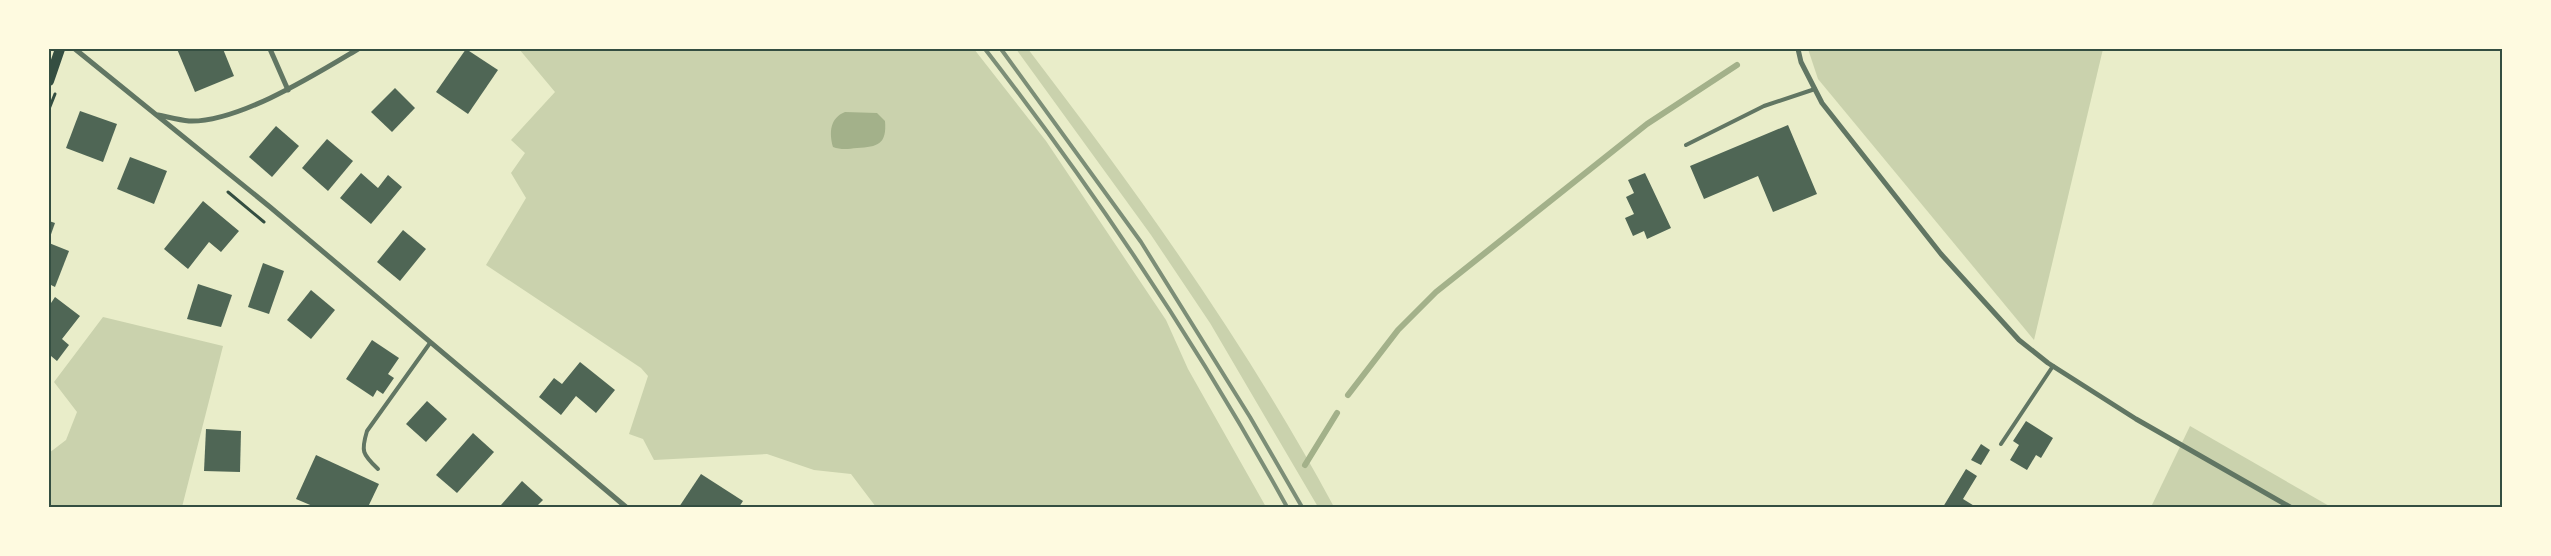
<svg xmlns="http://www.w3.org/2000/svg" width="2551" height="556" font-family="Cabin,sans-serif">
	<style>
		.green { fill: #cad2ad }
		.water { fill: #a3b18a }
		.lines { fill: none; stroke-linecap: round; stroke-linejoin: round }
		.stream { stroke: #a3b18a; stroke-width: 6 }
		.building { fill: #4f6655 }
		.path { stroke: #344e41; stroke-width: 3 }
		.service { stroke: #617663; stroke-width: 4 }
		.minor { stroke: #617663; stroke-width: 5 }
		.secondary { stroke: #344e41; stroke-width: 10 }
		.rail { stroke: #7c8e77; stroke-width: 4 }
		.neatline { fill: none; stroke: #344e41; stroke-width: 2 }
	</style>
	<rect width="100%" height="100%" fill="#e9edc9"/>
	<g class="green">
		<path d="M519,49H974L1046,141L1166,320L1188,369L1266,507H876L851,474L814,470L767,454L654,460L643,439L629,434L648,376L641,368L486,265L526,198L511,173L525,153L511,140L555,92Z"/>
		<path d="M1016,49H1028C1139,194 1247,345 1334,507H1318L1210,323L1151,235Z"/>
		<path d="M1808,49H2103L2034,340L1818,79Z"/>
		<path d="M103,317L223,346L182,507H49V453L66,440L77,412L54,382Z"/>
		<path d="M2190,426L2331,507H2151Z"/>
	</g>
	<path class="water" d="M845,112L877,113L885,121C887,144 878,147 857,148C848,149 841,150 833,147C829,132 830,118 845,112Z"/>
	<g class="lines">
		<g class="stream">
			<path d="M1348,395L1398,330L1436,292L1647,124L1737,65"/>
			<path d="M1305,465L1337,413"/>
		</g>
	</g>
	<g class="building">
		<path d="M177,49H223L234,76L195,92Z"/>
		<path d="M466,49L498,70L468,114L436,92Z"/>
		<path d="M395,88L415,108L392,132L371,112Z"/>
		<path d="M80,111L117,124L103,162L66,148Z"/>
		<path d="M1788,125L1817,194L1773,212L1758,176L1704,199L1690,166Z"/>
		<path d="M276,126L299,146L272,177L249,157Z"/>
		<path d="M327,139L353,161L328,191L302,168Z"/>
		<path d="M130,157L167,171L154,204L117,189Z"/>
		<path d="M361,173L378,188L388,175L402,187L371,224L340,198Z"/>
		<path d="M1645,173L1671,228L1647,239L1644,231L1633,236L1625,218L1634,214L1626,197L1634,193L1628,180Z"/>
		<path d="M203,201L239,231L221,252L209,242L188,269L164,249Z"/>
		<path d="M49,221L55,223L49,240Z"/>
		<path d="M403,230L426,249L400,281L377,262Z"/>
		<path d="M49,243L69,251L55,287L49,284Z"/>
		<path d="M263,263L284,271L269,314L248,307Z"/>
		<path d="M198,284L232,295L221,327L187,319Z"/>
		<path d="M311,290L335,310L311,339L287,320Z"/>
		<path d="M55,297L80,316L62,339L69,345L57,361L51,356L49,358V306Z"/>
		<path d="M372,340L399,358L388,374L394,378L383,394L377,390L373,397L346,379Z"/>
		<path d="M580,362L615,390L596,413L576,396L561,415L539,397L554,378L562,384Z"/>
		<path d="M427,401L447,419L426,442L406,424Z"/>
		<path d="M2026,421L2053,438L2041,458L2036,455L2027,470L2010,460L2019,445L2013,441Z"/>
		<path d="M206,429L241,431L240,472L204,471Z"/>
		<path d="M473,433L494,452L457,493L436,475Z"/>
		<path d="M1981,444L1990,450L1981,465L1971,460Z"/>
		<path d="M316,455L379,484L368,507H315L296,499Z"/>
		<path d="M1966,469L1977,476L1963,499L1976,507H1943Z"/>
		<path d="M701,474L743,501L739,507H679Z"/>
		<path d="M522,481L543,500L536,507H503L501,505Z"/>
	</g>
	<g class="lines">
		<g class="path">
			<path d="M49,109L55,94"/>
			<path d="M228,192L264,222"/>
		</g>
		<g class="service">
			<path d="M1686,145L1764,106L1815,89"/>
			<path d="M2001,444L2053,366"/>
			<path d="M378,469C362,454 361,451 367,431L430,343"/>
		</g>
		<g class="minor">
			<path d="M75,49L270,207L626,507"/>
			<path d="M270,49L288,90"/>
			<path d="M1798,49L1801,62L1822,103L1941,254L2019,340L2048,363L2136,419L2290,507"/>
			<path d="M158,115C168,117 179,120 189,121C238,123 316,74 358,49"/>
		</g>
		<path class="secondary" d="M49,81L60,49"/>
		<g class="rail">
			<path d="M985,49C1097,194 1199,347 1287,507"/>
			<path d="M1001,49L1141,242L1250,417L1302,507"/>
		</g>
	</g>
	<rect width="2551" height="556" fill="none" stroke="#fefae0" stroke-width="100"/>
	<rect x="50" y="50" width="2451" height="456" class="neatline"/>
</svg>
